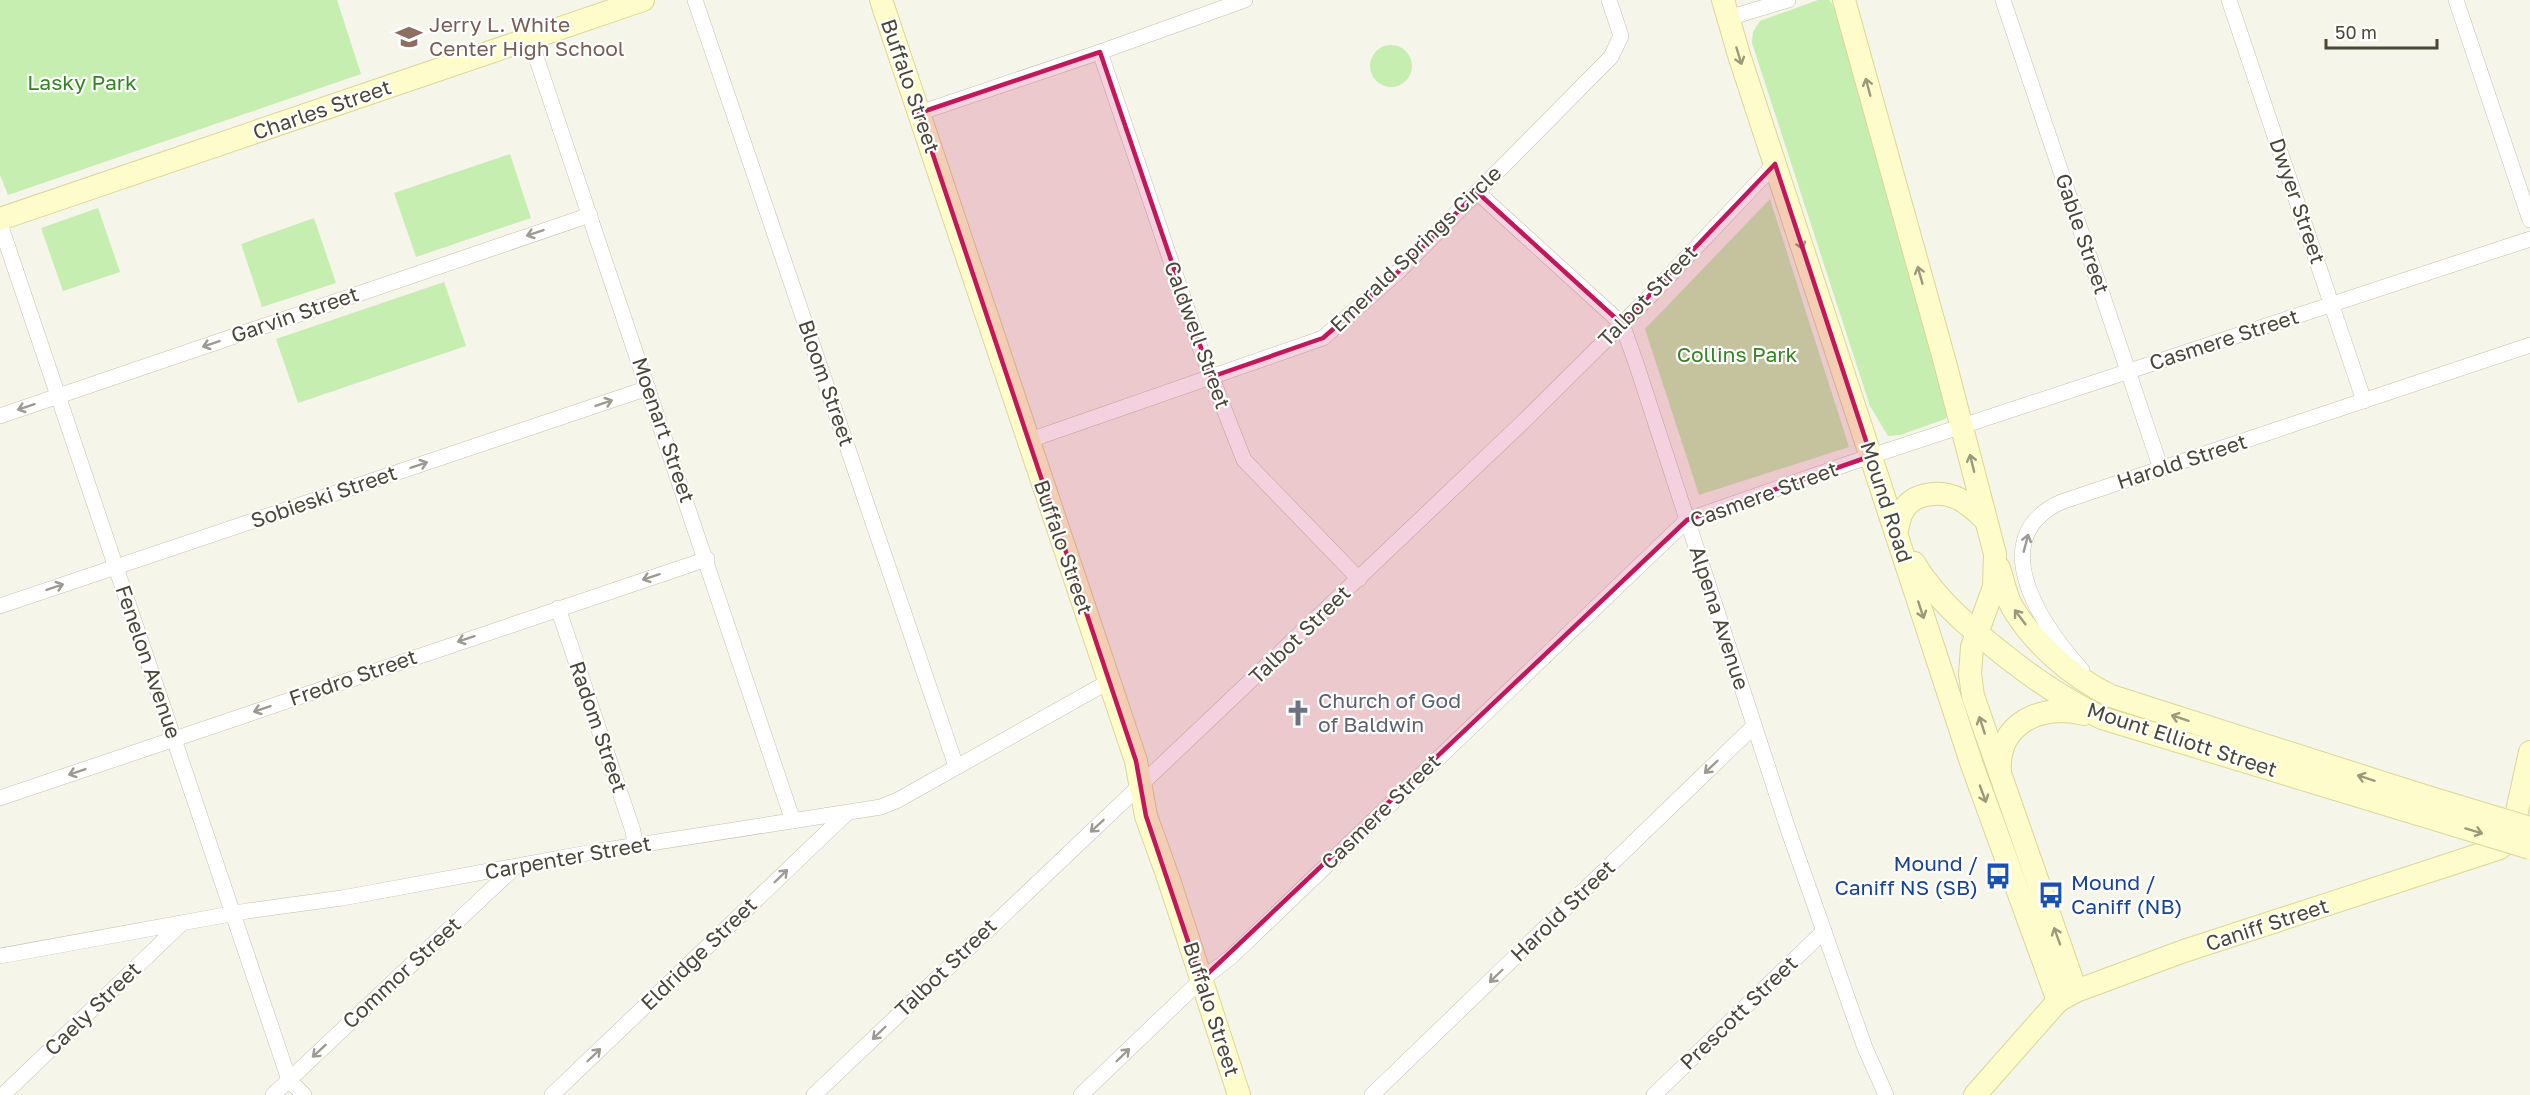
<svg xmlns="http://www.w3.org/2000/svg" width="2530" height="1095" font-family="'Golos Text',sans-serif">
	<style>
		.green { fill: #c6eeb0 }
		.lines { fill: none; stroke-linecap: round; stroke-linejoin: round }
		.street-casing { stroke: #c3c0ab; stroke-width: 16 }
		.secondary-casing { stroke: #dbd696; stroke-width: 24 }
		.street { stroke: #fff; stroke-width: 15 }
		.secondary { stroke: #fffccb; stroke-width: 22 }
		.secondary-bridge-casing { stroke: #dbd696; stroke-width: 24; stroke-linecap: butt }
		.secondary-bridge { stroke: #fffccb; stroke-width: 22 }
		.oneway { stroke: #9c987a }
		.oneway2 { stroke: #9c9a91 }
		.marked { fill: #c2185b; fill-opacity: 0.2; stroke: #c2185b; stroke-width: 4.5; stroke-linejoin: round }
		.labels { text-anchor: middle; stroke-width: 4.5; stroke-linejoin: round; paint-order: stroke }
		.education-label { font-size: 21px; fill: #785e54; stroke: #fff; text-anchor: start }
		.park-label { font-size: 21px; fill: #358423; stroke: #fff }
		.street-label { font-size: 21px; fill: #4b4737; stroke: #fff }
		.worship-label { font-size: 21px; fill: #5b616d; stroke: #fff; text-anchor: start }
		.transit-label { font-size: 21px; fill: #164399; stroke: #fff; text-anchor: end }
	</style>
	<rect width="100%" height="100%" fill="#f6f5ea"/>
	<g class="green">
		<path d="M0,0H337L361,74L8,195L0,175Z"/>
		<path d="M1818,0H1829L1834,7L1948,408L1949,414L1945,419L1900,435L1888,436L1870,406L1752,43L1753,32L1760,21Z"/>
		<circle cx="1391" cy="66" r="21"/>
		<path d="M510,154L531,218L416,257L394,193Z"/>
		<path d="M1770,199L1849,447L1699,495L1645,329Z"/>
		<path d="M98,208L120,272L63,291L41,228Z"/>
		<path d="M314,218L336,283L262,307L241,244Z"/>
		<path d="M444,282L466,346L298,403L276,339Z"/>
	</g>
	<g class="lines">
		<g class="street-casing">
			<g id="street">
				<path d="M695,0L956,766"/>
				<path d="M2003,0L2161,469"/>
				<path d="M2229,0L2364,401"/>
				<path d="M2456,0L2530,220"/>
				<path d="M1728,18L1788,0"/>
				<path d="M530,39L793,821"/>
				<path d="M1100,52L1202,353L1244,460L1359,579"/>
				<path d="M919,113L1100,52L1245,0"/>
				<path d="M1477,192L1622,324L1636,363L1788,829L1865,1048L1886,1095"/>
				<path d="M0,224L283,1062L289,1080L304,1095"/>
				<path d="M0,416L590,215"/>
				<path d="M1027,441L1323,338L1398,272L1611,57L1621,36L1609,0"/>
				<path d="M0,606L648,388"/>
				<path d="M558,608L633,831L635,846"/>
				<path d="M2082,670C2044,628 1981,539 2061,502L2530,345"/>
				<path d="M0,798L707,559"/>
				<path d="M0,956L247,911L342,898L593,852L881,807L898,800L1108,682"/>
				<path d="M3,1095L182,923"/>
				<path d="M273,1095L515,867"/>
				<path d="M552,1095L847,813"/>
				<path d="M814,1095L1524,421L1652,294L1775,164"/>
				<path d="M1081,1095L1201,980L1231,957L1687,520L1850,463L2530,239"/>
				<path d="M1372,1095L1753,727"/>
				<path d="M1654,1095L1824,931"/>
			</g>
		</g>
		<g class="secondary-casing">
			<g id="secondary">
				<path d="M881,0L1136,761L1146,816L1169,880L1239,1095"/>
				<path d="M1723,0L1739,55L1972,765L2058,1001"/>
				<path d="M1844,0L1944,359L1995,554L1994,587L1972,647L1970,674L1973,696L2076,991"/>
				<path d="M0,219L643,0"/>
				<path d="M1896,534C1898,527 1899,517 1903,511C1913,492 1942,490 1959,499C1969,504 1978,513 1986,520"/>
				<path d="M1914,563C1931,591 1952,612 1976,632C2016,666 2055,695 2102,718L2418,814"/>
				<path d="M1999,568C2003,580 2006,596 2012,607C2035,645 2072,677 2111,696L2421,795"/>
				<path d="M2000,773C1996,723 2042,703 2084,714"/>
				<path d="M1975,1095L2058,1001L2076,991L2184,951L2500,848L2514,825L2530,752"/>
			</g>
		</g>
		<use href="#street" class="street"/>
		<use href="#secondary" class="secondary"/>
		<g class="secondary-bridge-casing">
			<g id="secondary-bridge">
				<path d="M2421,795L2530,828"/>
				<path d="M2418,814L2530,848"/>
			</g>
		</g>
		<use href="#secondary-bridge" class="secondary-bridge"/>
	</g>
	<defs><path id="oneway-shaft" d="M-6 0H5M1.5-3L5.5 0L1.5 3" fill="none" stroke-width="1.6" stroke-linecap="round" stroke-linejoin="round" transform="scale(1.5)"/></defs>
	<g class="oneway">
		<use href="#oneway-shaft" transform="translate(1739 56) rotate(73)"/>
		<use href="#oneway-shaft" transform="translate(1868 87) rotate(-105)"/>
		<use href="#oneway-shaft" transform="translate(1800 241) rotate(72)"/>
		<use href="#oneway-shaft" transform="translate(1920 275) rotate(-106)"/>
		<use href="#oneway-shaft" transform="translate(1972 463) rotate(-104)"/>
		<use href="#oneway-shaft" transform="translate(1921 610) rotate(72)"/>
		<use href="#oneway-shaft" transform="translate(2020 617) rotate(-127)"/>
		<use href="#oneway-shaft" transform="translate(2180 718) rotate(-162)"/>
		<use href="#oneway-shaft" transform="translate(1982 725) rotate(-108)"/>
		<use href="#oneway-shaft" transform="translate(2366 778) rotate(-162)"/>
		<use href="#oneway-shaft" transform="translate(1983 794) rotate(70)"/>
		<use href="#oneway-shaft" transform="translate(2474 831) rotate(17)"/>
		<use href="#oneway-shaft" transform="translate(2057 936) rotate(-110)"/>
	</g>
	<g class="oneway2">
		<use href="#oneway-shaft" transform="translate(535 233) rotate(161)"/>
		<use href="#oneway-shaft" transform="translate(211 344) rotate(161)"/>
		<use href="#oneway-shaft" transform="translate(604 403) rotate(-19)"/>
		<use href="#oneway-shaft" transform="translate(26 407) rotate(161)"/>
		<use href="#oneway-shaft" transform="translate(419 465) rotate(-19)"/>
		<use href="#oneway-shaft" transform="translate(2026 543) rotate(-75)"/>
		<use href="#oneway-shaft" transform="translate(651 577) rotate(162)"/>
		<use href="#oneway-shaft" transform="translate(55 587) rotate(-19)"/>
		<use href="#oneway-shaft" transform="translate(466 639) rotate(161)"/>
		<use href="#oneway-shaft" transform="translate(262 709) rotate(161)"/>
		<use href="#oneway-shaft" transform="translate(1711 767) rotate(136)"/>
		<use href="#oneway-shaft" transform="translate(77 772) rotate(161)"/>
		<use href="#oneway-shaft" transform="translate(1097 826) rotate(137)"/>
		<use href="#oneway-shaft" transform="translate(781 876) rotate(-44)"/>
		<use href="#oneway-shaft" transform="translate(1496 976) rotate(136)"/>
		<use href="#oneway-shaft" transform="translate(879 1033) rotate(136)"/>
		<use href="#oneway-shaft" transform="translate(319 1051) rotate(137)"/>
		<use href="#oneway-shaft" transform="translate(594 1055) rotate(-44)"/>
		<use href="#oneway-shaft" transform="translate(1123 1055) rotate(-44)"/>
	</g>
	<path class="marked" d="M1100,52L1211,377L1323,338L1398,272L1477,192L1622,324L1775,164L1871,456L1687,520L1201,980L1146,816L1136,761L919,113Z"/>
	<defs>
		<g id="school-bare" transform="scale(2.07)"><path d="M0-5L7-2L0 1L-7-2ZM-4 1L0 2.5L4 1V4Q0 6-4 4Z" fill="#8d6e63" stroke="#fff" stroke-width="2.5" paint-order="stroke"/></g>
		<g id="church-bare" transform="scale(2.07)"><path d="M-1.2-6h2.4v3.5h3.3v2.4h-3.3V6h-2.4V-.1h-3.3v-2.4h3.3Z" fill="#6b7280" stroke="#fff" stroke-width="2.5" paint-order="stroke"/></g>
		<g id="bus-bare" transform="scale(2.07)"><path d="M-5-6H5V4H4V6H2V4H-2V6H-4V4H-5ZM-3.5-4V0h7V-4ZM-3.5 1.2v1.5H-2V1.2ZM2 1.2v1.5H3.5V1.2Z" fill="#1a4fb4" stroke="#fff" stroke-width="2.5" paint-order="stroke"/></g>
	</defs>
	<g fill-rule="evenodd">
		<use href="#school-bare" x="409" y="37"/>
		<use href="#church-bare" x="1298" y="713"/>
		<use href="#bus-bare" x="1998" y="876"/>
		<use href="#bus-bare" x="2051" y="895"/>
	</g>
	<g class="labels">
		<g class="education-label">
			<text x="429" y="32">Jerry L. White<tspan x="429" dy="24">Center High School</tspan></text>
		</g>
		<g class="park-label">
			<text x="82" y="90">Lasky Park</text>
			<text x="1737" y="362">Collins Park</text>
		</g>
		<g class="street-label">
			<text transform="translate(910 86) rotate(71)" y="7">Buffalo Street</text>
			<text transform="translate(322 110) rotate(-19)" y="7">Charles Street</text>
			<text transform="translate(2297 201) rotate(71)" y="7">Dwyer Street</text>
			<text transform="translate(2082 234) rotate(71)" y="7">Gable Street</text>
			<text transform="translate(1416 249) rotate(-44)" y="7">Emerald Springs Circle</text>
			<text transform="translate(1648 296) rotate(-46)" y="7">Talbot Street</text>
			<text transform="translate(295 315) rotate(-19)" y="7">Garvin Street</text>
			<text transform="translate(1197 335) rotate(70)" y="7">Caldwell Street</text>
			<text transform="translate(2224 340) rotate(-18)" y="7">Casmere Street</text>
			<text transform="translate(826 383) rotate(71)" y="7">Bloom Street</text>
			<text transform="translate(663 430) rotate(71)" y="7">Moenart Street</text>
			<text transform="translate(2182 462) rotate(-18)" y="7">Harold Street</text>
			<text transform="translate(1764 495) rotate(-20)" y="7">Casmere Street</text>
			<text transform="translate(324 497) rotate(-19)" y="7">Sobieski Street</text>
			<text transform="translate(1886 502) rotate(72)" y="7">Mound Road</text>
			<text transform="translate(1063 547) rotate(71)" y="7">Buffalo Street</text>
			<text transform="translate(1719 618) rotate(72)" y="7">Alpena Avenue</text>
			<text transform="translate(1300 635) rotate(-44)" y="7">Talbot Street</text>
			<text transform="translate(148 662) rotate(71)" y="7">Fenelon Avenue</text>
			<text transform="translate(353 678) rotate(-19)" y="7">Fredro Street</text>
			<text transform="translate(598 727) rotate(71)" y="7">Radom Street</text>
			<text transform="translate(2182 740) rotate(18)" y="7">Mount Elliott Street</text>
			<text transform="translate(1381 812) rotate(-44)" y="7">Casmere Street</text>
			<text transform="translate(568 858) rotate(-10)" y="7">Carpenter Street</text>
			<text transform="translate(1563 911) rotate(-44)" y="7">Harold Street</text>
			<text transform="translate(2267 925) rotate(-18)" y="7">Caniff Street</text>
			<text transform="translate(699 954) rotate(-44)" y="7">Eldridge Street</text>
			<text transform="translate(946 968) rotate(-44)" y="7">Talbot Street</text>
			<text transform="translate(402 973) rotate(-43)" y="7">Commor Street</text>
			<text transform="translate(93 1009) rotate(-44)" y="7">Caely Street</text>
			<text transform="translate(1211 1009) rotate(72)" y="7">Buffalo Street</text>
			<text transform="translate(1739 1013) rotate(-44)" y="7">Prescott Street</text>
		</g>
		<g class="worship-label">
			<text x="1318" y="708">Church of God<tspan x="1318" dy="24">of Baldwin</tspan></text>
		</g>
		<g class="transit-label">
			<text x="1978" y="871">Mound /<tspan x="1978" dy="24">Caniff NS (SB)</tspan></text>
			<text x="2071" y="890" text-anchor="start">Mound /<tspan x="2071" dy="24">Caniff (NB)</tspan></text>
		</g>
	</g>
	<path d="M2326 39v9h111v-9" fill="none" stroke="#4b4737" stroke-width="3"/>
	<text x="2335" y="39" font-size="18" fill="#4b4737" stroke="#ffffff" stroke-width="4.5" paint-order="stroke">50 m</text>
</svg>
